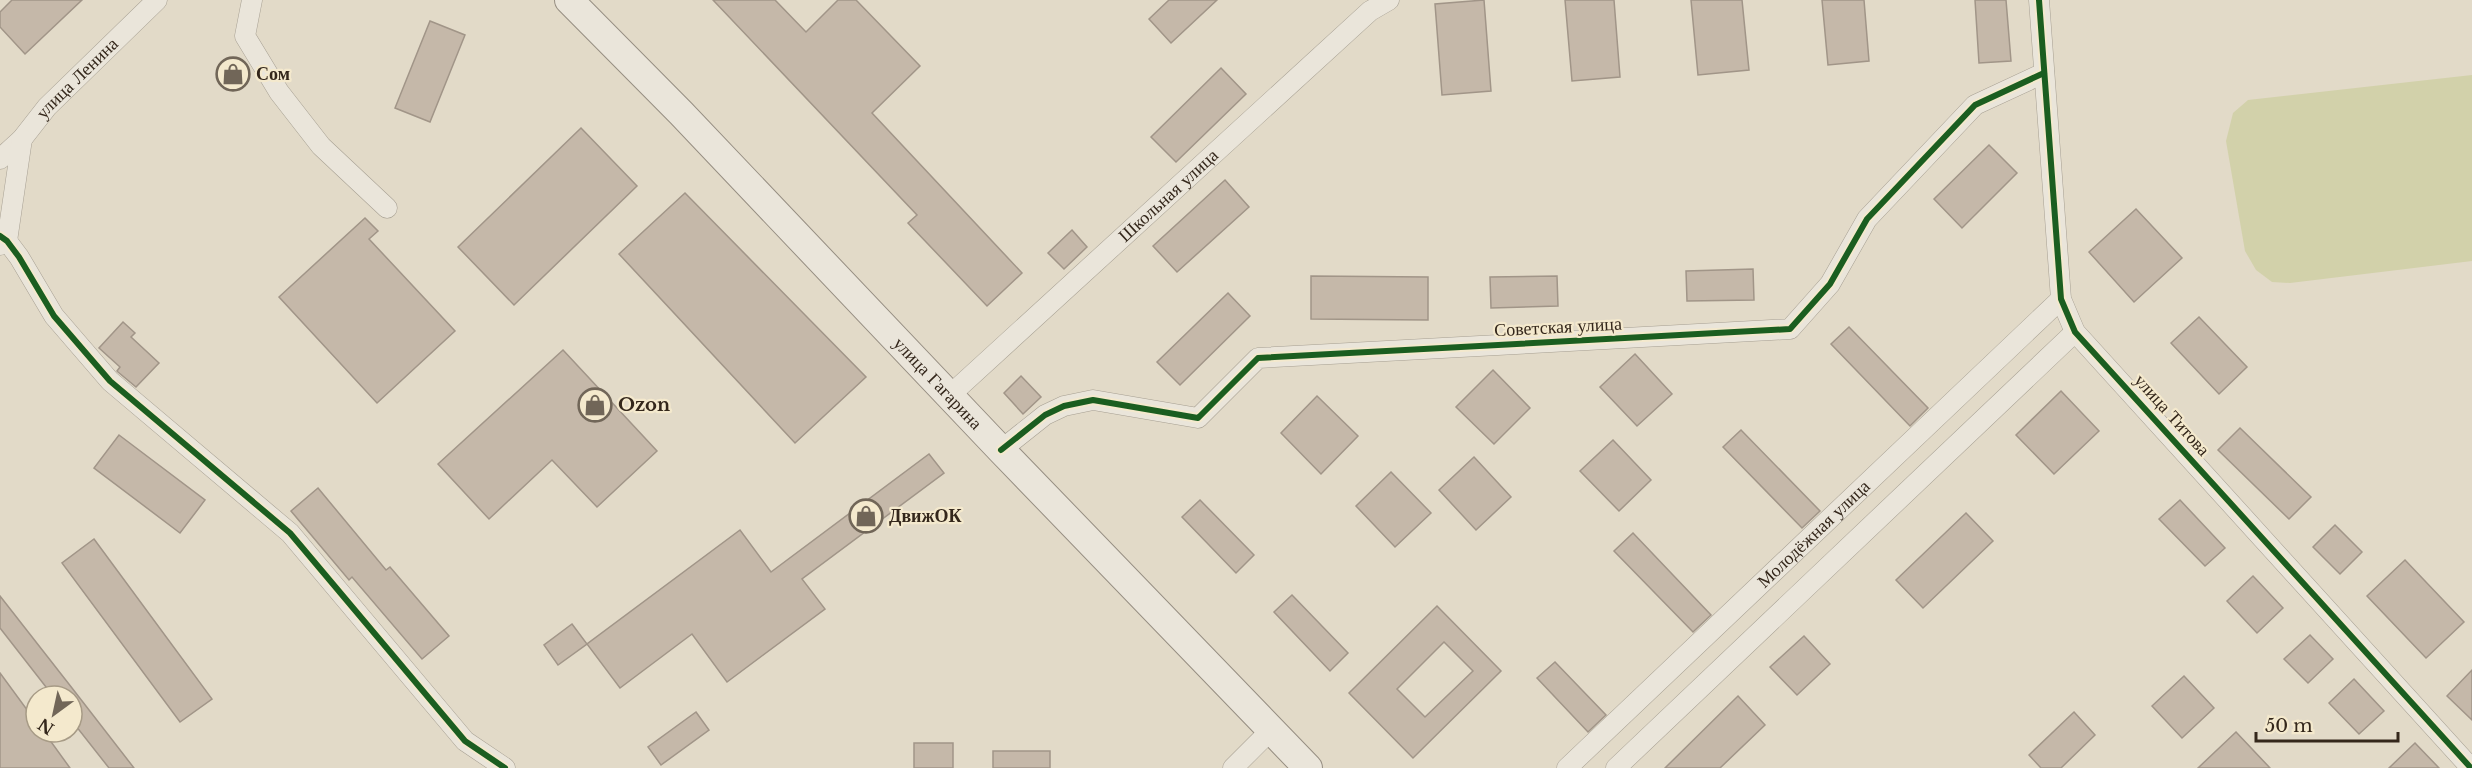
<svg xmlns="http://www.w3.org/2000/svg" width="2472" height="768" font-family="'Libre Baskerville',serif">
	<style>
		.green { fill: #d2d1aa }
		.building { fill: #c5b8a9; stroke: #a19588; stroke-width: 1.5; fill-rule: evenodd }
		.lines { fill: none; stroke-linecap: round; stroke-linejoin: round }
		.minor-casing { stroke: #a69f92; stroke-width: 21 }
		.secondary-casing { stroke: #968e82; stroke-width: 30 }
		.minor { stroke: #eae5da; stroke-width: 20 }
		.secondary { stroke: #eae5da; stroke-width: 28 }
		.cycleway-casing { stroke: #f4e9cd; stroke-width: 10 }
		.cycleway { stroke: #1b5e20; stroke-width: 6 }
		.labels { text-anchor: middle; stroke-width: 4.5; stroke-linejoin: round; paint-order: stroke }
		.poi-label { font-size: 18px; font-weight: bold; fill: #34271b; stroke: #f4e9cd; text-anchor: start }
		.street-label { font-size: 18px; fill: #34271b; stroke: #f4e9cd }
	</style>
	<rect width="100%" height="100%" fill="#e2dac8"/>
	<path class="green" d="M2472,75V261L2290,283L2272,282L2256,270L2245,251L2226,141L2233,113L2248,100Z"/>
	<g class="building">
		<path d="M12,0H82L25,54L0,27V12Z"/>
		<path d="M713,0H775L806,32L838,0H856L920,66L872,113L1022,273L987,306L908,223L917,215Z"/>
		<path d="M1169,0H1217L1171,43L1149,19Z"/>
		<path d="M1484,0L1491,91L1442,95L1435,4Z"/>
		<path d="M1565,0H1614L1620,77L1572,81Z"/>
		<path d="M1691,0H1742L1749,70L1698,75Z"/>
		<path d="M1822,0H1864L1869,61L1828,65Z"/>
		<path d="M1975,0H2006L2011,61L1979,63Z"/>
		<path d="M430,21L465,35L430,122L395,108Z"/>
		<path d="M1221,68L1246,94L1176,162L1151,137Z"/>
		<path d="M581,128L637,186L514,305L458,247Z"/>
		<path d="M1989,145L2017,173L1962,228L1934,199Z"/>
		<path d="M1225,180L1249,207L1177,272L1153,246Z"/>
		<path d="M685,193L866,377L795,443L619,254Z"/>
		<path d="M2136,209L2182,258L2134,302L2089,252Z"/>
		<path d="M365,218L378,231L369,239L455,331L377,403L279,297Z"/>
		<path d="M1072,230L1087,247L1064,269L1048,253Z"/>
		<path d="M1753,269L1754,300L1687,301L1686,271Z"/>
		<path d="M1311,276L1428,277V320L1311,319Z"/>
		<path d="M1557,276L1558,306L1491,308L1490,277Z"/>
		<path d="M1228,293L1250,316L1180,385L1157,362Z"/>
		<path d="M2199,317L2247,367L2219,394L2171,343Z"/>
		<path d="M123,322L135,333L131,337L159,363L136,387L118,372L117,371L120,367L99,348Z"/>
		<path d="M1849,327L1928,408L1910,426L1831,344Z"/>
		<path d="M563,350L657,451L597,507L552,460L489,519L438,464Z"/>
		<path d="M1635,354L1672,394L1637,426L1600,387Z"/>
		<path d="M1493,370L1530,408L1494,444L1456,407Z"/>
		<path d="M1021,376L1041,397L1023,414L1004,393Z"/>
		<path d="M2061,391L2099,431L2054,474L2016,435Z"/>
		<path d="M1317,396L1358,436L1321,474L1281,433Z"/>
		<path d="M2240,428L2311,497L2289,519L2218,450Z"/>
		<path d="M1741,430L1820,511L1802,528L1723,447Z"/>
		<path d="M119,435L205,500L180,533L94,468Z"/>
		<path d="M1613,440L1651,480L1619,511L1580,471Z"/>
		<path d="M929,454L944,473L802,579L825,609L727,682L692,634L620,688L587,644L740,530L771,572Z"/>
		<path d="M1474,457L1511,497L1476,530L1439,490Z"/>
		<path d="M1391,472L1431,513L1395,547L1356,506Z"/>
		<path d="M318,488L386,570L390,567L449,636L422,659L352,577L349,580L291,511Z"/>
		<path d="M1200,500L1254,555L1236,573L1182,517Z"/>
		<path d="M2180,500L2225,548L2205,566L2159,519Z"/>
		<path d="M1966,513L1993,541L1923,608L1896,580Z"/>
		<path d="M2335,525L2362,552L2340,574L2313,547Z"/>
		<path d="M1633,533L1711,615L1693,632L1614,551Z"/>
		<path d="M94,539L212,699L180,722L62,563Z"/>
		<path d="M2405,560L2464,622L2426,658L2367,596Z"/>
		<path d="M2253,576L2283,608L2257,633L2227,601Z"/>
		<path d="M1292,595L1348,653L1330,671L1274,612Z"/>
		<path d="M0,596L72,688L134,768H109L72,721V696H53L0,628Z"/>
		<path d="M1437,606L1501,671L1413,758L1349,693ZM1444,642L1473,671L1425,717L1397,689Z"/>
		<path d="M572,624L587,644L558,665L544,645Z"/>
		<path d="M2310,635L2333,659L2308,683L2284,659Z"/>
		<path d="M1804,636L1830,664L1797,695L1770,667Z"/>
		<path d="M1555,662L1606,715L1588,732L1537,678Z"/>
		<path d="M2472,670V720L2447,696Z"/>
		<path d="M0,673L36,722V732H44L70,768H0Z"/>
		<path d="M2184,676L2214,708L2182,738L2152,706Z"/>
		<path d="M2354,679L2384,711L2359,734L2329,703Z"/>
		<path d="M1738,696L1765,725L1720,768H1665Z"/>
		<path d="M696,712L709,730L661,765L648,747Z"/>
		<path d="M2074,712L2095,735L2061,768H2041L2029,755Z"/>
		<path d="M2236,732L2270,768H2198Z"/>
		<rect x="914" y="743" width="39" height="25"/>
		<path d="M2415,743L2439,768H2389Z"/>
		<rect x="993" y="751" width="57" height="17"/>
	</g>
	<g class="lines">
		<g class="minor-casing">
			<g id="minor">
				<path d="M252,0L245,36L279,92L321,146L387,208"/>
				<path d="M2039,0L2061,299L2075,332L2471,768"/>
				<path id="s1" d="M0,159L22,139L47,107L157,0"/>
				<path d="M0,236L7,241L19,257L54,316L110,381L290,533L465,741L505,768"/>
				<path d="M0,245L7,241L22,139"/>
				<path id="s2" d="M949,396L1370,11L1389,0"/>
				<path d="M1001,450L1045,415L1064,406L1093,400L1198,418L1258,358L1790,329L1830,284L1867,219L1975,105L2044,73"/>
				<path d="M1233,768L1271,730"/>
				<path id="s3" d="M1567,768L2061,299"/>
				<path d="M1616,768L2075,332"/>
			</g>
		</g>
		<g class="secondary-casing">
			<g id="secondary">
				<path id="s4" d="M569,0L681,113L1001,450L1308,768"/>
			</g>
		</g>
		<use href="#minor" class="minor"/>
		<use href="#secondary" class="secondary"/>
		<g class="cycleway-casing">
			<g id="cycleway">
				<path d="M2039,0L2061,299L2075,332L2471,768"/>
				<path d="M0,236L7,241L19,257L54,316L110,381L290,533L465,741L505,768"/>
				<path d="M1001,450L1045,415L1064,406L1093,400L1198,418L1258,358L1790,329L1830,284L1867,219L1975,105L2044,73"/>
			</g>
		</g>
		<use href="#cycleway" class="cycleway"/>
	</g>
	<defs>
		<g id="shop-ring" transform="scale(1.725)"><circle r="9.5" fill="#f4e9cd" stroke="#716658" stroke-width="1.5"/><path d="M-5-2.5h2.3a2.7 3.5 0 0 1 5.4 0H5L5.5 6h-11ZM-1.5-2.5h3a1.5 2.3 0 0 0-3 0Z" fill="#716658"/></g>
	</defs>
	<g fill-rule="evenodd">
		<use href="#shop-ring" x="233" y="74"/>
		<use href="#shop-ring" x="595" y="405"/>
		<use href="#shop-ring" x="866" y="516"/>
	</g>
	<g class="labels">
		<g class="poi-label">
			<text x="256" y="80">Сом</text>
			<text x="618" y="411">Ozon</text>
			<text x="889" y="522">ДвижОК</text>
		</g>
		<g class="street-label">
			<text dy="6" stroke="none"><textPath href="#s1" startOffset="112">улица Ленина</textPath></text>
			<text dy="6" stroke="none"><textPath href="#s2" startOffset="297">Школьная улица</textPath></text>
			<text transform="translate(1558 327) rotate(-3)" y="6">Советская улица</text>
			<text dy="6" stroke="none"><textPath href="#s4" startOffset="532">улица Гагарина</textPath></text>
			<text transform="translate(2172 415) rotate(48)" y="6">улица Титова</text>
			<text dy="6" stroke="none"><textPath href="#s3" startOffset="340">Молодёжная улица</textPath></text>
		</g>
	</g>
	<g transform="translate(54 714) rotate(213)"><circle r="28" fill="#f4e9cd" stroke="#a79b86" stroke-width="1.5"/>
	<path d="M0-4.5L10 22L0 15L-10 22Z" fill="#716658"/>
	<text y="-9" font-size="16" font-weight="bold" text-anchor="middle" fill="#34271b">N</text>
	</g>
	<path d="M2256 732v9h142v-9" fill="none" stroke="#34271b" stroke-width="3"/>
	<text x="2265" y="732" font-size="18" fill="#34271b" stroke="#f4e9cd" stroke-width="4.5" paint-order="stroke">50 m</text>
</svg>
